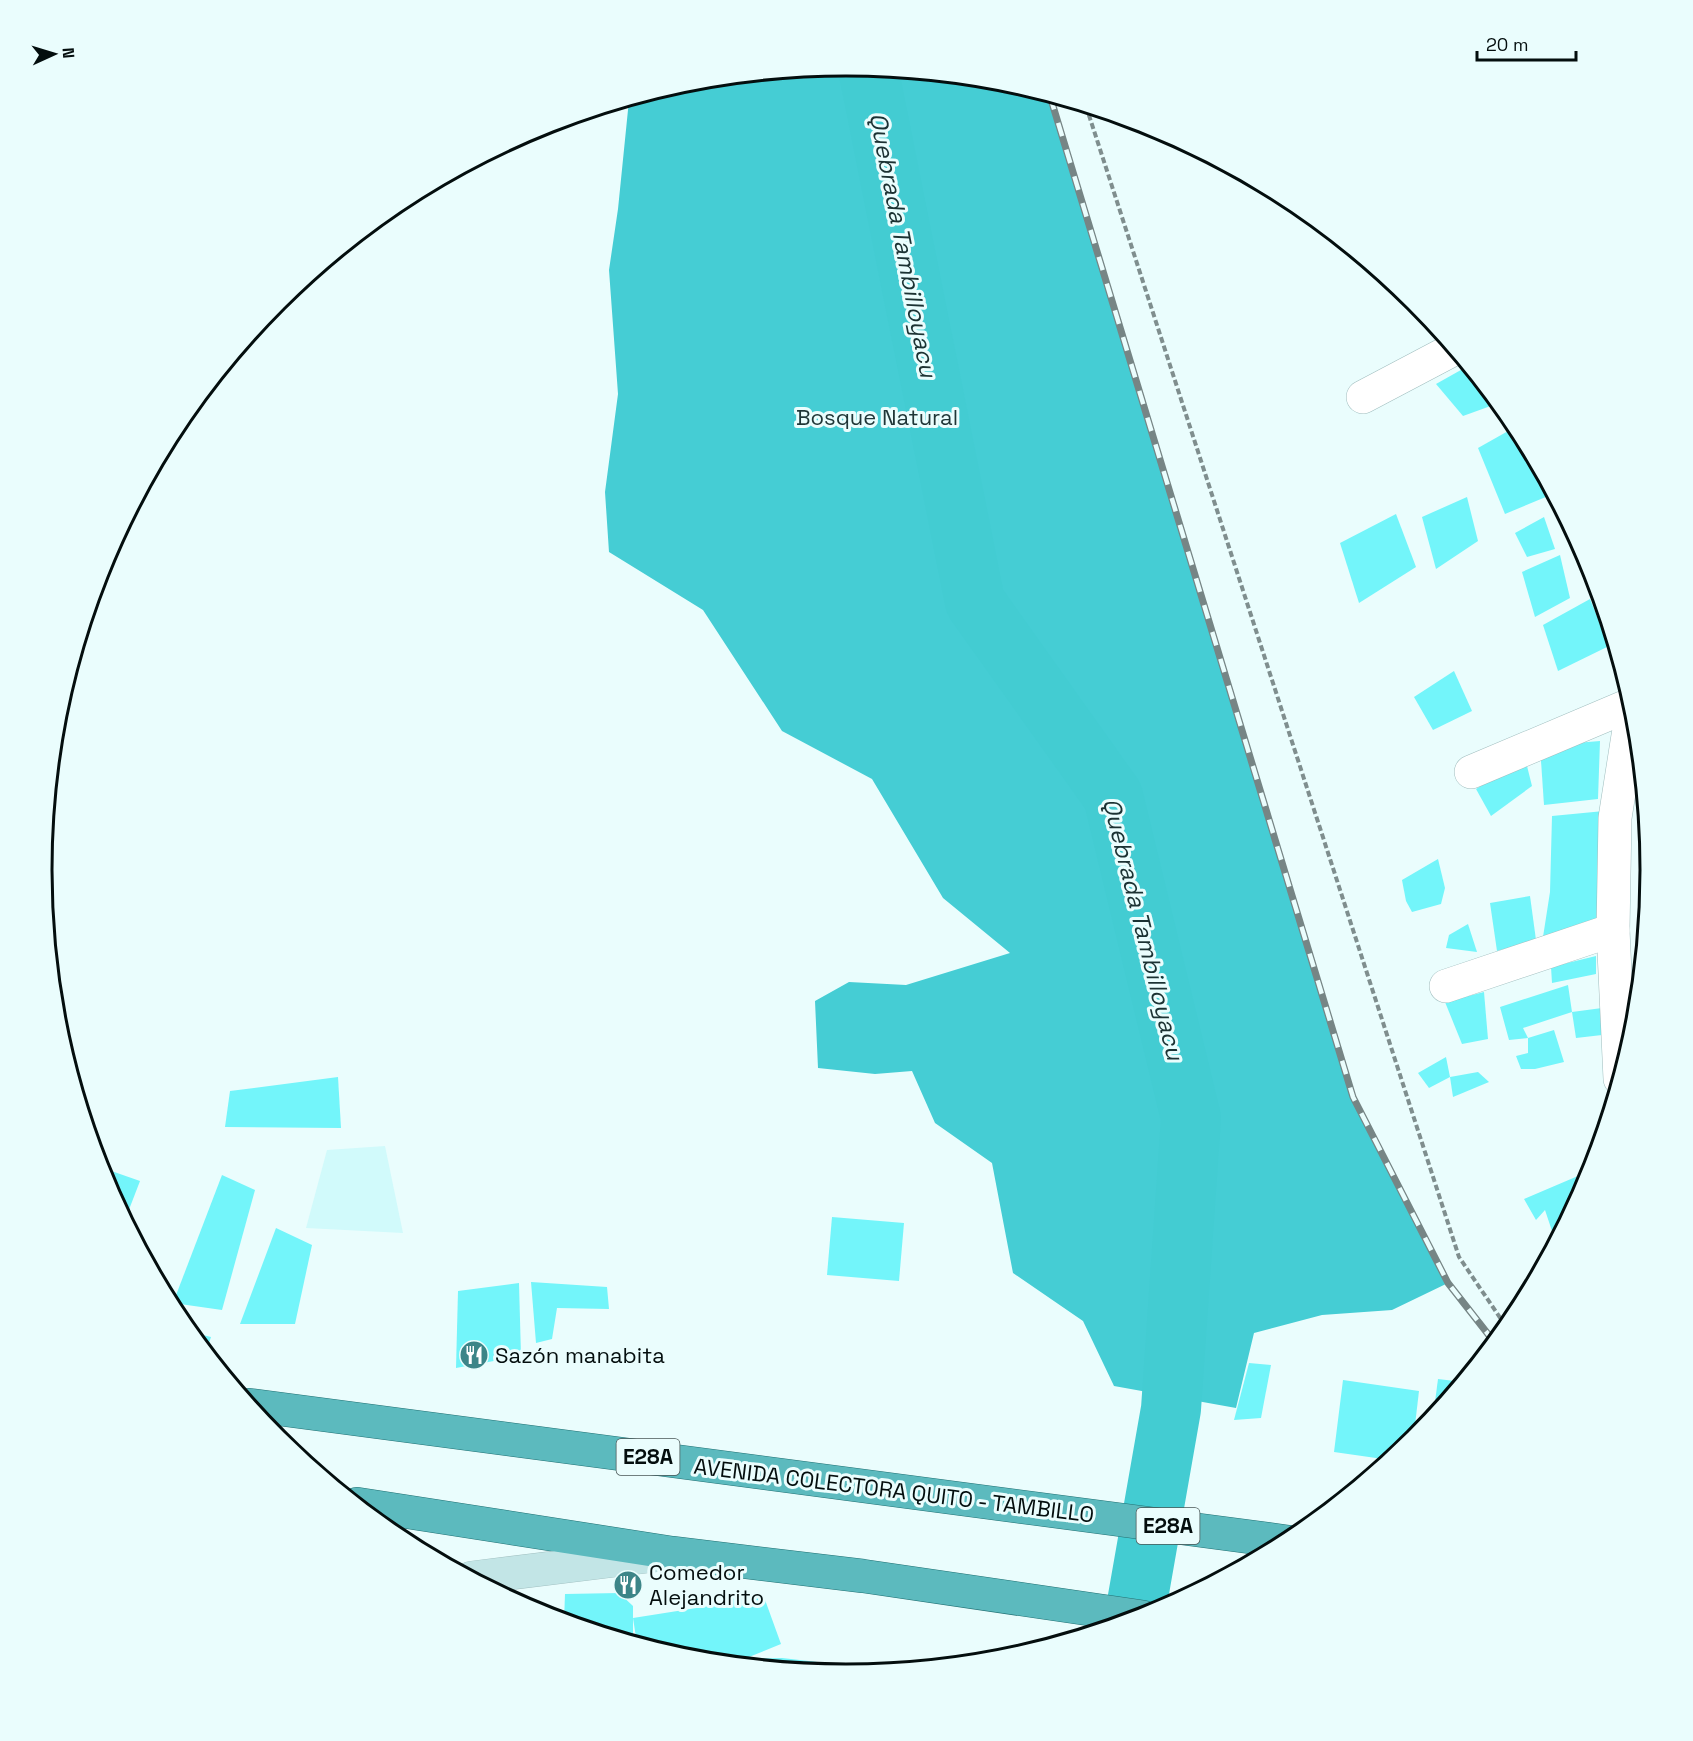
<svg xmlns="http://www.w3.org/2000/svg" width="1693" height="1741" font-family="'Space Grotesk',sans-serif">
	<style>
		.built { fill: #d1fafb }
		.forest { fill: #45cdd4 }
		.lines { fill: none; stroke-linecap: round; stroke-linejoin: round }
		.river { stroke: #43ccd2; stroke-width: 60 }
		.building { fill: #73f5fa }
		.minor-casing { stroke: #9fbdbe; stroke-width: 34 }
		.secondary-casing { stroke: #9fbdbe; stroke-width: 34 }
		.trunk-casing { stroke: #237275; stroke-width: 34 }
		.path { stroke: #7f8e8e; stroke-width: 4; stroke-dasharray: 6 3; stroke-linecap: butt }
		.minor { stroke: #fff; stroke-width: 33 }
		.secondary { stroke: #c2e5e6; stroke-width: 33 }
		.trunk { stroke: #5cbabe; stroke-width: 33 }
		.rail-casing { stroke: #768585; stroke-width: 7 }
		.rail { stroke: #eafdfd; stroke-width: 4.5; stroke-dasharray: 14; stroke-linecap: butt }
		.labels { text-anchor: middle; stroke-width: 6; stroke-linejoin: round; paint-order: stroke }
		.shield { fill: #eafdfd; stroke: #495656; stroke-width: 1.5 }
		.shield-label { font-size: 21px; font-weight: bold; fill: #040e0e }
		.park-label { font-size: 22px; fill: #1f3637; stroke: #eafdfd }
		.poi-label { font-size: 22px; fill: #040e0e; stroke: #eafdfd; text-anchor: start }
		.street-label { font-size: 22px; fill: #040e0e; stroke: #eafdfd }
		.water-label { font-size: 24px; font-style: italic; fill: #1b3233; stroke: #eafdfd }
		.rim { fill: none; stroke: #040e0e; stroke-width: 3 }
	</style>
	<rect width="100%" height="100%" fill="#eafdfd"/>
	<path class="built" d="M385,1146L403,1233L306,1228L327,1150Z"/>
	<path class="forest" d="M847,66L1004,82L1050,96L1353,1097L1448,1283L1392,1310L1322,1315L1254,1333L1236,1408L1114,1386L1083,1321L1013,1273L992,1163L935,1123L912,1071L875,1074L818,1068L815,1001L849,982L906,985L1010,953L943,898L872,779L782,731L703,610L609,552L605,492L618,394L609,270L618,209L629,100L690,81Z"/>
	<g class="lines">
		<path class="river" d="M868,68L975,602L1113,796L1191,1118L1171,1409L1134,1620"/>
	</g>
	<g class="building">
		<path d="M1468,366L1499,403L1463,416L1436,384Z"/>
		<path d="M1517,426L1553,494L1505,514L1478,448Z"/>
		<path d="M1467,497L1478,541L1436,569L1422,517Z"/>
		<path d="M1561,508L1572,529L1579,543L1570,545Z"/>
		<path d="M1396,514L1416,567L1359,603L1340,543Z"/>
		<path d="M1544,517L1555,549L1527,557L1515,533Z"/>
		<path d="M1560,555L1570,598L1535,617L1522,572Z"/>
		<path d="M1590,599L1609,646L1558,671L1543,625Z"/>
		<path d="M1454,671L1472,711L1433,730L1414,697Z"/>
		<path d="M1600,741L1598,799L1544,805L1540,746Z"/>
		<path d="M1525,758L1532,786L1491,816L1476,789Z"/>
		<path d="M1604,811L1605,927L1543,937L1550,892L1552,816Z"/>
		<path d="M1438,859L1445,888L1441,904L1412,912L1406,901L1402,880Z"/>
		<path d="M1530,896L1536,940L1497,951L1490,903Z"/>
		<path d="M1641,900L1648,901L1645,932L1639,933Z"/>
		<path d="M1468,924L1477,952L1446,948L1449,935Z"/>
		<path d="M1596,956V974L1552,983L1551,967Z"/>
		<path d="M1568,985L1572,1012L1523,1028L1528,1038L1509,1040L1500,1007Z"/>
		<path d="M1484,992L1488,1039L1462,1044L1445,1002Z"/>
		<path d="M1602,1008V1035L1576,1038L1572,1012Z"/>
		<path d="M1554,1030L1564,1062L1535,1069H1521L1516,1056L1528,1053V1038Z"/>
		<path d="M1446,1057L1450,1077L1429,1088L1418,1073Z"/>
		<path d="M1478,1072L1489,1082L1453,1097L1450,1077Z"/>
		<path d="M338,1077L341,1128L225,1127L230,1091Z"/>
		<path d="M100,1167L140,1181L125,1220L103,1178Z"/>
		<path d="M1592,1170L1590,1179L1565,1225L1552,1231L1545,1210L1536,1220L1524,1199Z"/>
		<path d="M222,1175L255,1190L222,1310L173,1303Z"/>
		<path d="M832,1217L904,1223L899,1281L827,1275Z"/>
		<path d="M276,1228L312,1245L295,1324H240Z"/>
		<path d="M531,1282L607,1287L609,1309L557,1308L552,1339L536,1343Z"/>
		<path d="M519,1283L521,1356L456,1368L458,1291Z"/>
		<path d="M190,1332L211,1337L206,1352Z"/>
		<path d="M1249,1363L1271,1365L1261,1418L1234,1420Z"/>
		<path d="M1438,1379L1463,1382L1433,1417Z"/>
		<path d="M1343,1380L1419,1391L1413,1442L1390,1460L1334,1452Z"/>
		<path d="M619,1593L633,1606V1642L564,1622L565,1594Z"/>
		<path d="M764,1597L781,1644L744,1659L727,1663L689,1659L637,1644L633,1618L728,1603L732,1598Z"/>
		<path d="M782,1658L844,1665L843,1675L745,1665L744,1659Z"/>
	</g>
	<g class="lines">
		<g class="minor-casing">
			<g id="minor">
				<path d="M1363,397L1454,349"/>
				<path d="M1471,772L1632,704"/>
				<path d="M1446,986L1613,930"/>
				<path d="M1620,1079L1613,930L1615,818L1633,704"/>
			</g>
		</g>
		<g class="secondary-casing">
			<path id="secondary" d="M471,1578L657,1555"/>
		</g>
		<g class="trunk-casing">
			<g id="trunk">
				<path d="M249,1405L1289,1542"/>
				<path d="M357,1504L672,1553L863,1576L1143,1617"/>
			</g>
		</g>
		<path class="path" d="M1086,106L1459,1257L1507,1328"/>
		<use href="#minor" class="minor"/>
		<use href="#secondary" class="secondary"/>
		<use href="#trunk" class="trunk"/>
		<g class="rail-casing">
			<path id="rail" d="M1050,96L1353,1097L1448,1283L1495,1343"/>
		</g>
		<use href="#rail" class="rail"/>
	</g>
	<defs>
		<g id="restaurant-disc" transform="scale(1.5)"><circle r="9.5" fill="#3c8588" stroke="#eafdfd"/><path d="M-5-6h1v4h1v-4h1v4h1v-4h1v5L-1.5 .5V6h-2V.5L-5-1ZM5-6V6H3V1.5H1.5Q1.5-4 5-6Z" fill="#fff"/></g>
	</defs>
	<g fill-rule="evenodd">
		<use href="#restaurant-disc" x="474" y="1355"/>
		<use href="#restaurant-disc" x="628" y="1585"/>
	</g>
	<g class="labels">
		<g class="shield">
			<rect x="616.5" y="1439" width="63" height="36" rx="4.5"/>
			<rect x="1136.5" y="1508" width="63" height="36" rx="4.5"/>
		</g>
		<g class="shield-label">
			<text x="648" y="1464">E28A</text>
			<text x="1168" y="1533">E28A</text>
		</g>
		<g class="park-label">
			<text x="877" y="425">Bosque Natural</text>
		</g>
		<g class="poi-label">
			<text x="495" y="1363">Sazón manabita</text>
			<text x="649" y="1580">Comedor<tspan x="649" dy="25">Alejandrito</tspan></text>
		</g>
		<g class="street-label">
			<text transform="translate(894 1490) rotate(7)" y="8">AVENIDA COLECTORA QUITO - TAMBILLO</text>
		</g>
		<g class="water-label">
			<text transform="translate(903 245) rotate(79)" y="8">Quebrada Tambilloyacu</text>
			<text transform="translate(1143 929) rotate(76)" y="8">Quebrada Tambilloyacu</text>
		</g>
	</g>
	<path d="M0 0H1693V1741H0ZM52 870a794 794 0 1 1 1588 0a794 794 0 1 1-1588 0Z" fill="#eafdfd" fill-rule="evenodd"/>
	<path class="rim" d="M52 870a794 794 0 1 1 1588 0a794 794 0 1 1-1588 0Z"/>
	<g transform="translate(54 54) rotate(86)" stroke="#eafdfd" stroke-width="4.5" paint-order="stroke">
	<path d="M0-4.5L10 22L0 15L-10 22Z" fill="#040e0e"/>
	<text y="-9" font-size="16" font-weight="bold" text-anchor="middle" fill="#040e0e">N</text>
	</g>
	<path d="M1477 51v9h99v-9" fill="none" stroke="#040e0e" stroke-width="3"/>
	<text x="1486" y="51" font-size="18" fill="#040e0e" stroke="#eafdfd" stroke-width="4.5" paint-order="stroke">20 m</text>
</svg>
